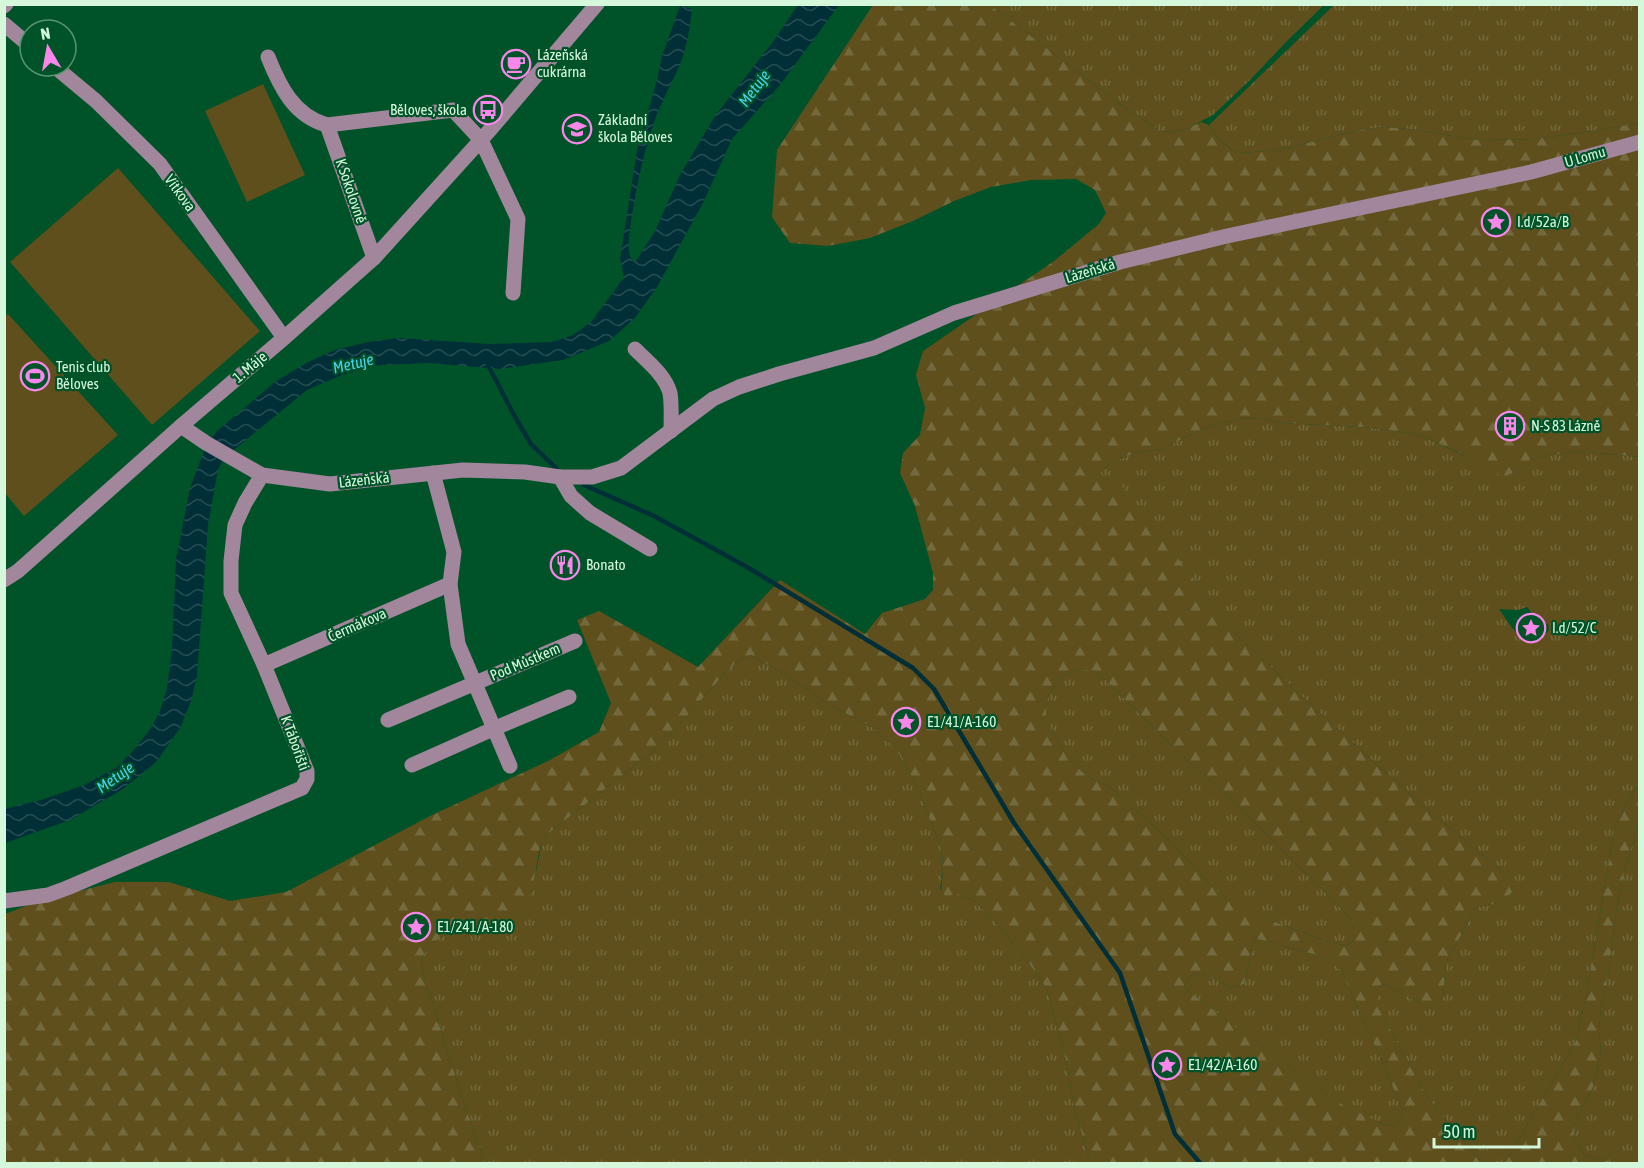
<svg xmlns="http://www.w3.org/2000/svg" width="1644" height="1168" font-family="'Asap Condensed',sans-serif">
	<style>
		.grass { fill: url(#grass-tufts); fill-rule: evenodd }
		.forest { fill: url(#forest-firs); fill-rule: evenodd }
		.pitch { fill: #5e4f1d }
		.water { fill: url(#water-waves) }
		.lines { fill: none; stroke-linecap: round; stroke-linejoin: round }
		.stream { stroke: #002f37; stroke-width: 4.5 }
		.minor { stroke: #a1869c; stroke-width: 15 }
		.labels { text-anchor: middle; stroke-width: 4.5; stroke-linejoin: round; paint-order: stroke }
		.poi-label { font-size: 15px; fill: #d5f8dd; stroke: #005328; text-anchor: start }
		.street-label { font-size: 15px; fill: #d5f8dd; stroke: #005328 }
		.water-label { font-size: 16px; font-style: italic; fill: #49d4ee; stroke: #005328 }
	</style>
	<defs>
		<pattern id="grass-tufts" width="24" height="20" patternUnits="userSpaceOnUse" patternTransform="scale(1.5)"><rect width="24" height="20" fill="#5e4f1d"/><path d="M3 7l-1-3M5 7V3M7 7l1-3M15 17l-1-3M17 17v-4M19 17l1-3" fill="none" stroke="#74693d"/></pattern>
		<pattern id="forest-firs" width="22" height="20" patternUnits="userSpaceOnUse" patternTransform="scale(1.5)"><rect width="22" height="20" fill="#5e4f1d"/><path d="M5 1l3.5 6h-7zM16 11l3.5 6h-7z" fill="#74693d"/></pattern>
		<pattern id="water-waves" width="16" height="10" patternUnits="userSpaceOnUse" patternTransform="scale(1.5)"><rect width="16" height="10" fill="#002f37"/><path d="M0 5q4-4 8 0t8 0" fill="none" stroke="#244e54"/></pattern>
	</defs>
	<rect width="100%" height="100%" fill="#005328"/>
	<g class="grass">
		<path d="M990,5H1324L1287,41L1251,79L1213,115L1188,128L1173,132L1161,131L1125,108Z"/>
		<path d="M1334,5H1639V123L1593,131L1534,139L1477,140L1410,129L1384,127L1360,130L1279,150L1242,153L1232,150L1228,146L1216,136L1209,125Z"/>
		<path d="M1261,418L1282,423L1363,427L1417,434L1459,453L1469,459L1517,471L1531,458L1578,451L1639,457V785L1628,800L1614,831L1585,1001L1576,1041L1505,1163H1481L1427,1097L1388,1025L1373,988L1383,984L1424,1005L1443,998L1446,962L1476,908C1492,902 1501,906 1513,891L1502,871L1428,810L1310,704L1235,633L1120,484L1102,478L1101,472L1111,463L1135,453L1163,449L1201,429L1237,419ZM1527,607L1540,623L1548,624L1549,630C1527,658 1512,627 1499,609L1518,610Z"/>
		<path d="M751,655L787,676L830,705L872,727L895,747L915,783L938,839L942,854L943,870L940,889L959,894L975,901L1001,928L1034,970L1047,989L1066,1060L1074,1106L1090,1163H485L459,1088L421,966L423,956L431,943L480,917L491,925L535,877L542,841L546,835L650,754L675,730L724,674L739,660Z"/>
		<path d="M1078,670H1092L1107,681L1173,747L1221,790L1332,899L1353,921L1354,933L1352,943L1346,945L1331,943L1269,920L1238,906L1216,891L1170,841L1108,785L1087,776L1067,758L1046,719V706L1048,696L1059,678Z"/>
		<path d="M1639,826V1163H1620L1585,1156L1573,1138L1575,1127L1581,1109L1593,1087L1601,1053L1599,1031L1601,1008L1608,974L1617,906L1626,864L1637,829Z"/>
		<path d="M1254,938L1317,955L1329,960L1342,971L1360,1014L1388,1074L1402,1110C1403,1118 1399,1121 1393,1126C1349,1118 1307,1078 1272,1053C1264,1046 1254,1041 1245,1035C1226,1020 1207,1005 1187,990L1185,984L1191,975C1209,973 1216,981 1232,988L1244,984Z"/>
	</g>
	<g class="forest">
		<path d="M873,5H990L1125,108L1161,131L1173,132L1188,128L1201,122L1209,125L1216,136L1232,150L1242,153L1279,150L1360,130L1384,127L1410,129L1477,140L1534,139L1593,131L1639,123V457L1578,451L1532,458L1517,471L1506,476L1484,471L1460,453L1417,434L1363,427L1282,423L1261,418L1237,419L1201,429L1163,449L1135,453L1111,463L1101,472L1102,478L1120,483L1235,633L1310,704L1428,810L1502,871L1511,885L1513,891C1500,907 1493,902 1476,908L1446,962L1443,998L1435,1003L1424,1005L1383,984L1374,988L1388,1025L1427,1097L1481,1163H1090L1074,1106L1066,1060L1047,989L1034,970L1001,928L975,901L959,894L946,896L941,891L943,870L942,854L938,839L915,783L895,747L872,727L830,705L787,676L751,655L739,660L724,674L675,730L650,754L546,835C538,846 538,862 535,875C531,895 520,935 492,925C488,923 484,920 480,917L431,943L423,956L421,966L459,1088L485,1163L5,1164V914L39,901L115,882H169L230,901L286,892L430,816L550,760L599,732L611,703L577,620L599,611L698,667L780,580L865,634L882,613L925,599L933,590V573L915,506L900,473L903,453L920,435L925,408L916,375L923,351L1054,261L1099,224L1106,213L1095,190L1076,179L1031,180L991,187L954,201L913,221L870,238L828,246L790,243L772,217L777,150ZM1078,670H1092L1107,681L1173,747L1221,790L1332,899L1353,921L1354,933L1352,943L1346,945L1331,943L1269,920L1238,905L1216,891L1170,841L1108,785L1087,776L1067,758L1046,719V706L1048,696L1059,678ZM1254,938L1317,955L1329,961L1342,971L1360,1014L1388,1074L1402,1110C1403,1118 1399,1121 1393,1126L1383,1124L1345,1106L1322,1091L1270,1051L1246,1035L1187,990L1185,984L1191,975C1209,973 1216,981 1232,988L1244,984Z"/>
		<path d="M1639,785V826L1637,829L1626,864L1617,906L1608,975L1601,1008L1599,1031L1601,1053L1593,1087L1581,1109L1575,1127L1573,1138L1585,1156L1620,1163H1505L1576,1041L1585,1001L1614,831L1628,800Z"/>
	</g>
	<g class="pitch">
		<path d="M263,84L305,175L247,202L205,111Z"/>
		<path d="M118,168L260,331L152,425L10,262Z"/>
		<path d="M8,314L118,435L24,516L5,493L4,318Z"/>
	</g>
	<path class="water" d="M798,5H839L780,85L732,139L703,203L657,287L635,318L609,341L563,360L500,369L429,363L379,365L342,375L307,390L225,457L218,469L208,525L197,676L191,701L180,728L156,762L123,789L70,820L5,843L4,809L41,800L84,785L116,768L134,750L151,728L160,711L167,688L172,649L176,559L190,488L206,446L216,432L276,381L308,362L335,350L369,342L398,338L490,344L552,342L573,335L591,322L606,302L624,277L620,259L637,151L657,80L662,56L680,6L692,9C690,26 688,42 682,59C675,77 665,95 657,114C644,149 637,184 631,221C630,233 625,251 633,261H636L655,231L680,175L715,116L772,43Z"/>
	<g class="lines">
		<g class="stream">
			<path d="M488,365L515,417L531,444L557,469"/>
			<path d="M584,485L654,516L747,567L913,668L934,689L1014,823L1120,973L1175,1134L1201,1164"/>
		</g>
		<g class="minor">
			<path d="M4,6L6,4"/>
			<path d="M4,24L30,46"/>
			<path d="M268,57C280,87 294,116 327,125"/>
			<path d="M54,66L96,101L160,164L284,338"/>
			<path d="M374,258L327,125L453,110L481,140L518,219L513,293"/>
			<path d="M635,349C648,362 665,375 670,393C672,405 671,419 671,431"/>
			<path d="M181,426L206,443L262,475L330,484L463,470L525,472L560,477H592L621,468L713,399L739,387L779,374L874,348L954,313L1120,262L1227,236L1531,172L1640,142"/>
			<path d="M433,473L454,552L450,584L458,644L510,766"/>
			<path d="M560,477L571,496L590,513L650,549"/>
			<path d="M4,580L18,571L181,426L284,338L374,258L489,131L597,4"/>
			<path d="M264,665L450,584"/>
			<path d="M388,720L575,641"/>
			<path d="M412,765L493,729L569,697"/>
			<path d="M4,901L48,895L67,888L302,788L307,779V771L264,665L231,593V561L235,525L245,503L262,475"/>
		</g>
	</g>
	<defs>
		<g id="cafe-ring" transform="scale(1.5)"><circle r="9.5" fill="#005328" stroke="#f987e9" stroke-width="1.5"/><path d="M-5.5-4.5H6V0H3Q3 3.5 0 3.5H-2.5Q-5.5 3.5-5.5 0ZM3-3.2v2h1.7v-2ZM-6 4.5H4V6H-6Z" fill="#f987e9"/></g>
		<g id="bus-ring" transform="scale(1.5)"><circle r="9.5" fill="#005328" stroke="#f987e9" stroke-width="1.5"/><path d="M-5-6H5V4H4V6H2V4H-2V6H-4V4H-5ZM-3.5-4V0h7V-4ZM-3.5 1.2v1.5H-2V1.2ZM2 1.2v1.5H3.5V1.2Z" fill="#f987e9"/></g>
		<g id="school-ring" transform="scale(1.5)"><circle r="9.5" fill="#005328" stroke="#f987e9" stroke-width="1.5"/><path d="M0-5L7-2L0 1L-7-2ZM-4 1L0 2.5L4 1V4Q0 6-4 4Z" fill="#f987e9"/></g>
		<g id="sight-ring" transform="scale(1.5)"><circle r="9.5" fill="#005328" stroke="#f987e9" stroke-width="1.5"/><path d="M0-6L1.8-2.2L6-1.7L2.9 1.2L3.7 5.4L0 3.3L-3.7 5.4L-2.9 1.2L-6-1.7L-1.8-2.2Z" fill="#f987e9"/></g>
		<g id="stadium-ring" transform="scale(1.5)"><circle r="9.5" fill="#005328" stroke="#f987e9" stroke-width="1.5"/><path d="M0-5a6.5 5 0 1 0 0 10a6.5 5 0 1 0 0-10ZM-3.5-1.8h7v3.6h-7Z" fill="#f987e9"/></g>
		<g id="building-ring" transform="scale(1.5)"><circle r="9.5" fill="#005328" stroke="#f987e9" stroke-width="1.5"/><path d="M-4-6H4V6H1V3H-1V6H-4ZM-2.5-4.3h1.7v1.8h-1.7ZM.8-4.3h1.7v1.8H.8ZM-2.5-1h1.7V.8h-1.7ZM.8-1h1.7V.8H.8Z" fill="#f987e9"/></g>
		<g id="restaurant-ring" transform="scale(1.5)"><circle r="9.5" fill="#005328" stroke="#f987e9" stroke-width="1.5"/><path d="M-5-6h1v4h1v-4h1v4h1v-4h1v5L-1.5 .5V6h-2V.5L-5-1ZM5-6V6H3V1.5H1.5Q1.5-4 5-6Z" fill="#f987e9"/></g>
	</defs>
	<g fill-rule="evenodd">
		<use href="#cafe-ring" x="516" y="64"/>
		<use href="#bus-ring" x="488" y="110"/>
		<use href="#school-ring" x="577" y="129"/>
		<use href="#sight-ring" x="1496" y="222"/>
		<use href="#stadium-ring" x="35" y="376"/>
		<use href="#building-ring" x="1510" y="426"/>
		<use href="#restaurant-ring" x="565" y="565"/>
		<use href="#sight-ring" x="1531" y="628"/>
		<use href="#sight-ring" x="906" y="722"/>
		<use href="#sight-ring" x="416" y="927"/>
		<use href="#sight-ring" x="1167" y="1065"/>
	</g>
	<g class="labels">
		<g class="poi-label">
			<text x="537" y="60">Lázeňská<tspan x="537" dy="17">cukrárna</tspan></text>
			<text x="467" y="115" text-anchor="end">Běloves, škola</text>
			<text x="598" y="125">Základní<tspan x="598" dy="17">škola Běloves</tspan></text>
			<text x="1517" y="227">I.d/52a/B</text>
			<text x="56" y="372">Tenis club<tspan x="56" dy="17">Běloves</tspan></text>
			<text x="1531" y="431">N-S 83 Lázně</text>
			<text x="586" y="570">Bonato</text>
			<text x="1552" y="633">I.d/52/C</text>
			<text x="927" y="727">E1/41/A-160</text>
			<text x="437" y="932">E1/241/A-180</text>
			<text x="1188" y="1070">E1/42/A-160</text>
		</g>
		<g class="street-label">
			<text transform="translate(1585 157) rotate(-16)" y="5">U Lomu</text>
			<text transform="translate(351 191) rotate(71)" y="5">K Sokolovně</text>
			<text transform="translate(180 193) rotate(54)" y="5">Vítkova</text>
			<text transform="translate(1090 271) rotate(-17)" y="5">Lázeňská</text>
			<text transform="translate(250 367) rotate(-40)" y="5">1. Máje</text>
			<text transform="translate(364 480) rotate(-6)" y="5">Lázeňská</text>
			<text transform="translate(357 625) rotate(-24)" y="5">Čermákova</text>
			<text transform="translate(525 662) rotate(-23)" y="5">Pod Můstkem</text>
			<text transform="translate(295 743) rotate(70)" y="5">K Tábořišti</text>
		</g>
		<g class="water-label">
			<text transform="translate(754 88) rotate(-53)" y="6">Metuje</text>
			<text transform="translate(353 363) rotate(-13)" y="6">Metuje</text>
			<text transform="translate(115 777) rotate(-35)" y="6">Metuje</text>
		</g>
	</g>
	<rect width="1644" height="1168" fill="none" stroke="#d5f8dd" stroke-width="12"/>
	<g transform="translate(48 48) rotate(350)"><circle r="28" fill="#005328" stroke="#559570" stroke-width="1.5"/>
	<path d="M0-4.5L10 22L0 15L-10 22Z" fill="#f987e9"/>
	<text y="-9" font-size="16" font-weight="bold" text-anchor="middle" fill="#d5f8dd">N</text>
	</g>
	<path d="M1434 1138v9h105v-9" fill="none" stroke="#d5f8dd" stroke-width="3"/>
	<text x="1443" y="1138" font-size="18" fill="#d5f8dd" stroke="#005328" stroke-width="4.5" paint-order="stroke">50 m</text>
</svg>
